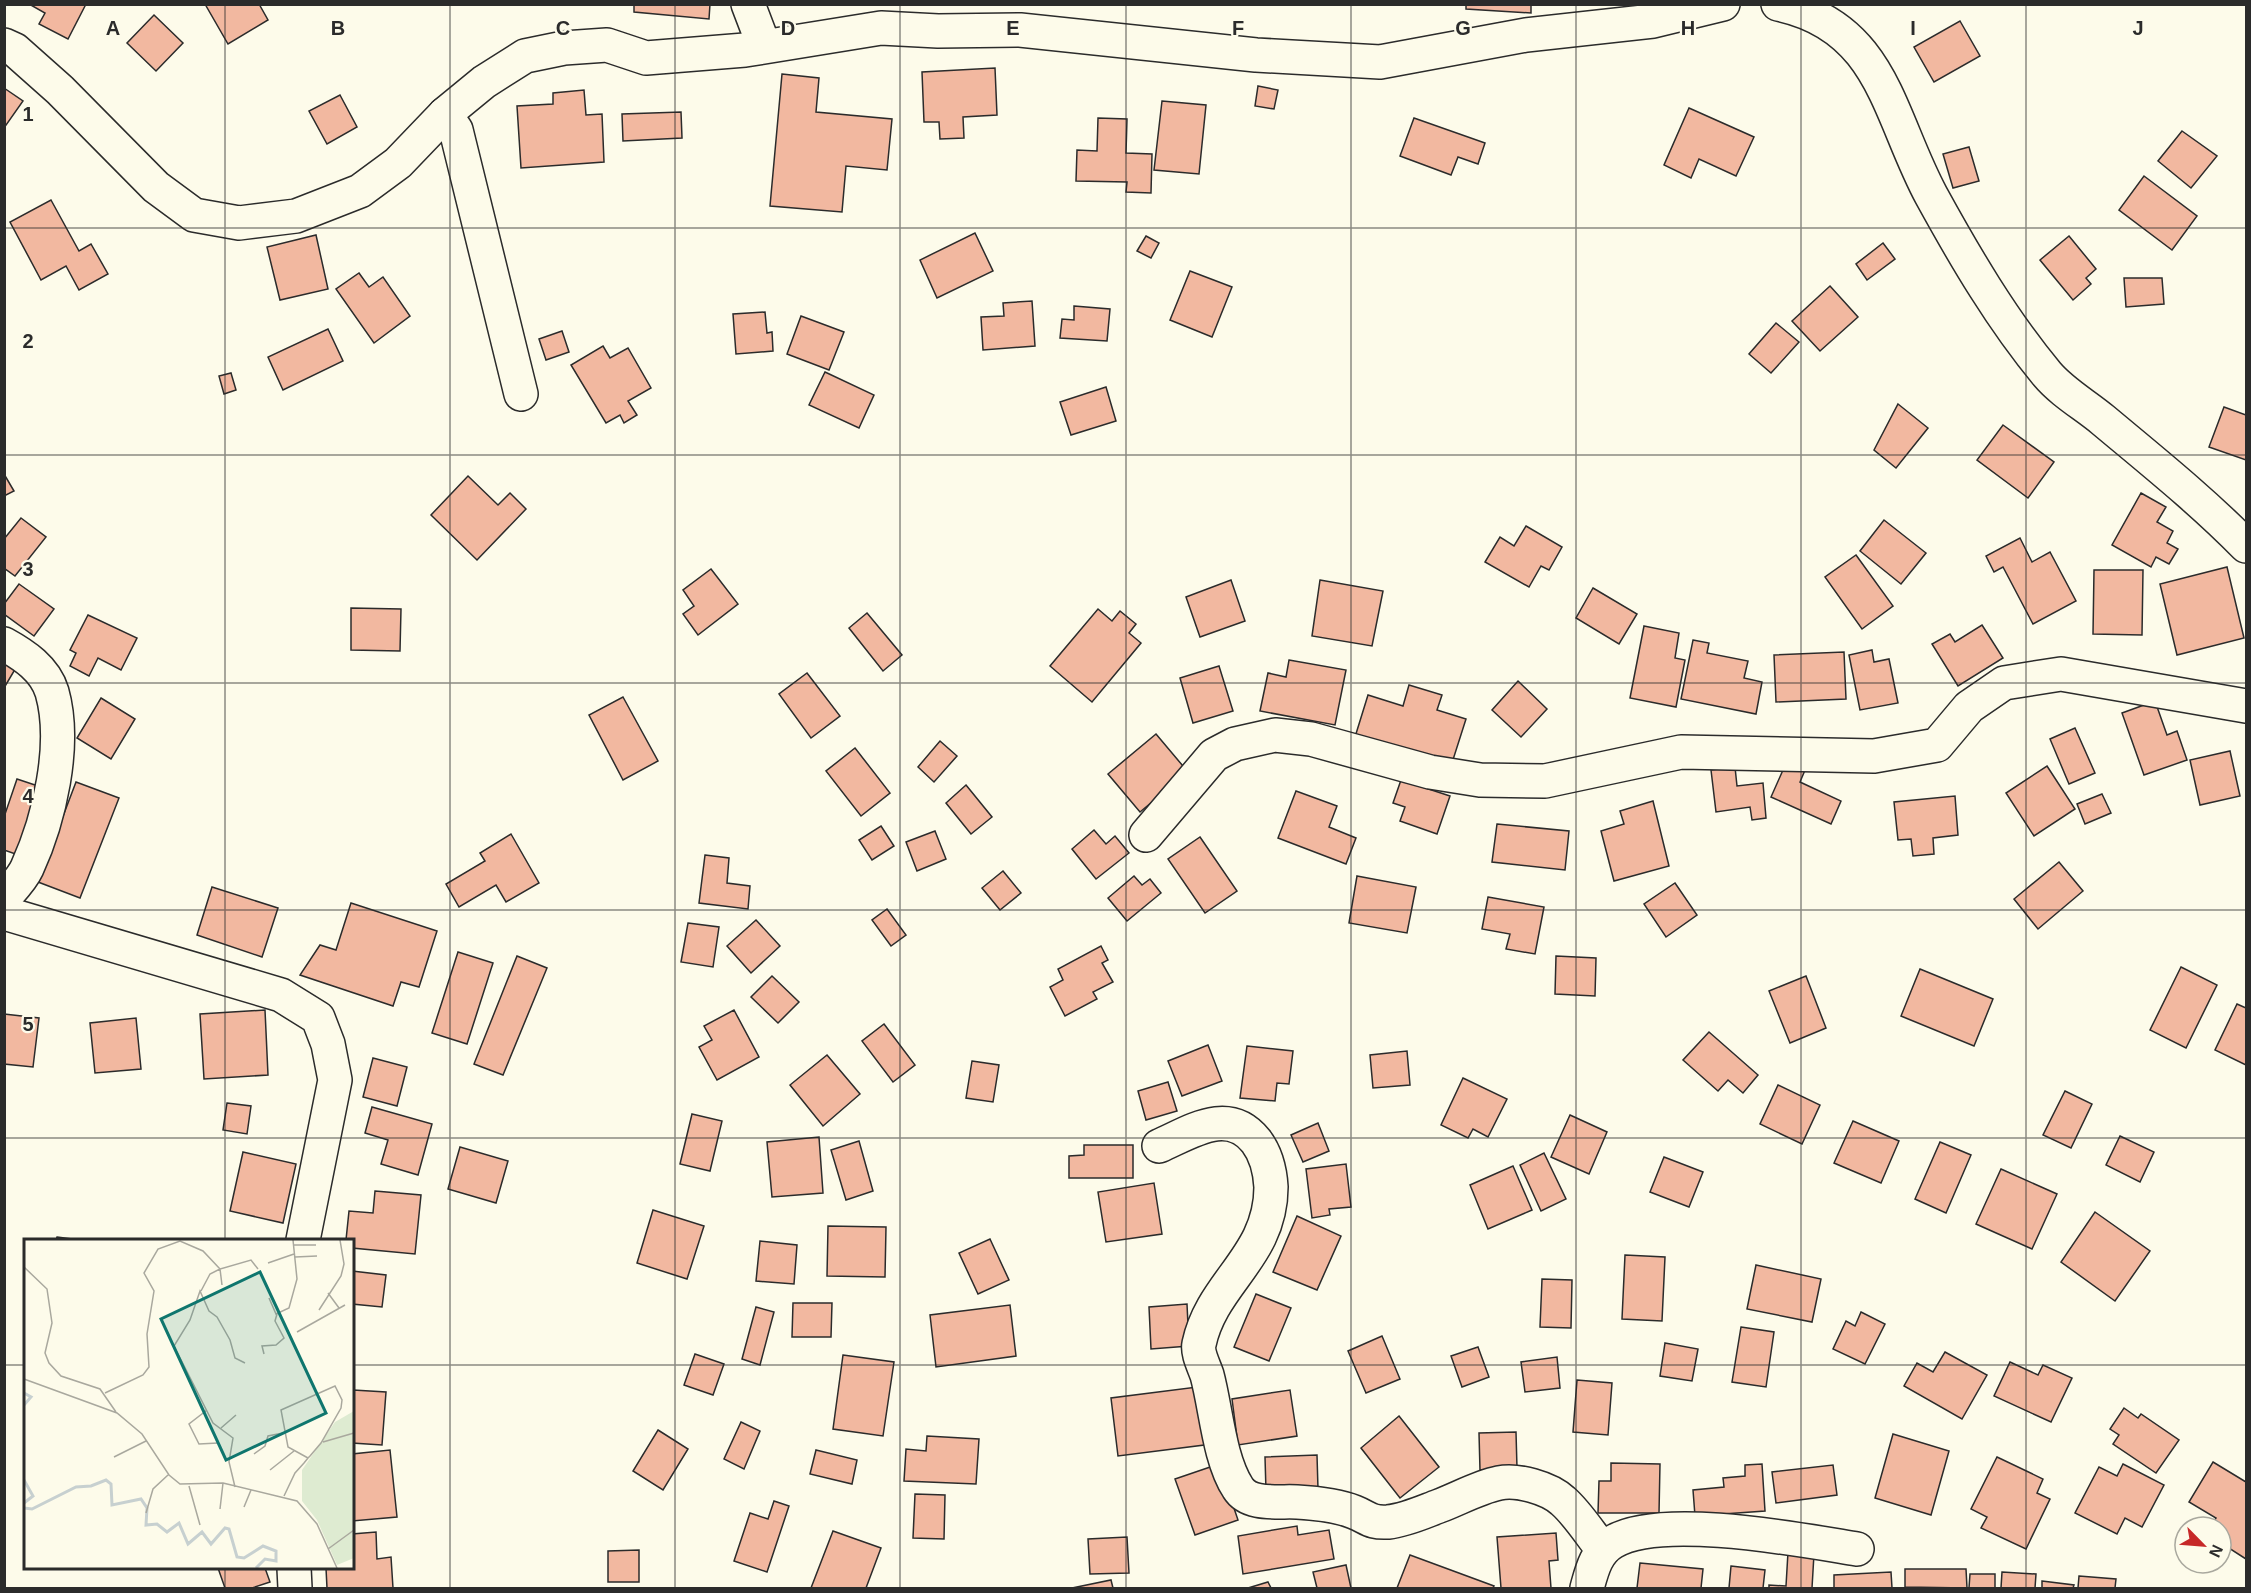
<svg xmlns="http://www.w3.org/2000/svg" width="2251" height="1593" font-family="Arial,sans-serif">
	<style>
		.building { fill: #f2b8a0; stroke: #2b2b2b; stroke-width: 1.5 }
		.lines { fill: none; stroke-linecap: round; stroke-linejoin: round }
		.minor-casing { stroke: #2b2b2b; stroke-width: 36 }
		.minor { stroke: #fdfbea; stroke-width: 33 }
		.grid { fill: none; stroke: #2b2b2b; stroke-width: 1.5; stroke-opacity: 0.55 }
		.inset-river { fill: none; stroke: #c7d0d0; stroke-width: 3 }
		.inset-road { fill: none; stroke: #a9a89e; stroke-width: 1.5 }
		.view { fill: #0f766e; fill-opacity: 0.15; stroke: #0f766e; stroke-width: 3 }
		.inset-edge { fill: none; stroke: #2b2b2b; stroke-width: 3 }
		.grid-label { font-size: 20px; text-anchor: middle; font-weight: bold; fill: #2b2b2b; stroke: #fdfbea; stroke-width: 4.5; stroke-linejoin: round; paint-order: stroke }
	</style>
	<rect width="100%" height="100%" fill="#fdfbea"/>
	<g class="building">
		<path d="M29,4H86L68,39L39,24L45,13Z"/>
		<path d="M205,4H259L268,20L228,44Z"/>
		<path d="M634,4H710L709,19L634,12Z"/>
		<path d="M1466,4H1531V13L1466,9Z"/>
		<path d="M154,15L183,43L156,71L127,43Z"/>
		<path d="M1960,21L1980,56L1934,82L1914,47Z"/>
		<path d="M995,68L997,115L963,117L964,138L940,139L939,122H924L922,72Z"/>
		<path d="M782,74L819,78L816,112L892,119L887,170L846,166L842,212L770,206Z"/>
		<path d="M1258,86L1278,90L1274,109L1255,106Z"/>
		<path d="M4,88L23,101L4,128Z"/>
		<path d="M584,90L586,115L602,114L604,162L521,168L517,106L553,104V93Z"/>
		<path d="M340,95L357,127L327,144L309,111Z"/>
		<path d="M1162,101L1206,105L1199,174L1154,170Z"/>
		<path d="M1689,108L1754,137L1736,176L1699,159L1691,178L1664,165Z"/>
		<path d="M681,112L682,138L623,141L622,114Z"/>
		<path d="M1098,118L1127,119L1126,153L1152,154L1151,193L1126,192L1127,182L1076,181L1077,150L1097,151Z"/>
		<path d="M1414,118L1485,143L1478,164L1458,157L1451,175L1400,156Z"/>
		<path d="M2182,131L2217,156L2191,188L2158,161Z"/>
		<path d="M1969,147L1979,181L1953,188L1943,154Z"/>
		<path d="M2144,176L2197,216L2172,250L2119,210Z"/>
		<path d="M51,200L79,251L91,244L108,274L79,290L66,266L41,280L10,222Z"/>
		<path d="M975,233L993,271L937,298L920,260Z"/>
		<path d="M316,235L328,289L280,300L267,247Z"/>
		<path d="M1146,236L1159,243L1151,258L1137,251Z"/>
		<path d="M2069,236L2096,269L2086,278L2091,284L2073,300L2040,260Z"/>
		<path d="M1883,243L1895,259L1867,280L1856,264Z"/>
		<path d="M1190,271L1232,287L1212,337L1170,320Z"/>
		<path d="M359,273L369,287L383,277L410,316L374,343L336,289Z"/>
		<path d="M2124,278H2162L2164,304L2126,307Z"/>
		<path d="M1830,286L1858,317L1820,351L1792,321Z"/>
		<path d="M1032,301L1035,346L983,350L981,317L1004,316L1003,303Z"/>
		<path d="M1074,306L1110,309L1107,341L1060,338L1062,319L1074,320Z"/>
		<path d="M765,312L767,333L772,332L773,351L736,354L733,314Z"/>
		<path d="M801,316L844,332L829,370L787,354Z"/>
		<path d="M1776,323L1799,342L1771,373L1749,354Z"/>
		<path d="M328,329L343,361L283,390L268,357Z"/>
		<path d="M562,331L569,352L546,360L539,339Z"/>
		<path d="M603,346L610,358L628,348L651,388L628,401L637,415L624,423L620,415L606,423L571,365Z"/>
		<path d="M825,372L874,395L859,428L809,405Z"/>
		<path d="M231,373L236,390L224,394L219,376Z"/>
		<path d="M1106,387L1116,421L1071,435L1060,402Z"/>
		<path d="M1898,404L1928,428L1896,468L1874,450Z"/>
		<path d="M2224,407L2246,415V460L2209,447Z"/>
		<path d="M2003,425L2054,462L2028,498L1977,460Z"/>
		<path d="M4,474L14,491L4,496Z"/>
		<path d="M468,476L498,505L510,493L526,509L477,560L431,515Z"/>
		<path d="M2141,493L2166,507L2157,522L2173,531L2167,543L2178,549L2169,564L2156,557L2151,567L2112,545Z"/>
		<path d="M21,518L46,537L15,576L4,568V539Z"/>
		<path d="M1884,520L1926,553L1901,584L1860,551Z"/>
		<path d="M1526,526L1562,547L1549,570L1541,566L1529,587L1485,562L1500,537L1514,546Z"/>
		<path d="M2020,538L2032,562L2050,552L2076,601L2033,624L2003,567L1994,572L1986,556Z"/>
		<path d="M1856,555L1893,606L1862,629L1825,577Z"/>
		<path d="M2227,567L2244,638L2177,655L2160,584Z"/>
		<path d="M711,569L738,604L698,635L683,614L694,606L683,590Z"/>
		<path d="M2094,570H2143L2142,635L2093,634Z"/>
		<path d="M1231,580L1245,621L1200,637L1186,597Z"/>
		<path d="M1320,580L1383,591L1372,646L1312,636Z"/>
		<path d="M19,584L54,609L34,636L4,614V604Z"/>
		<path d="M1593,588L1637,614L1619,644L1576,618Z"/>
		<path d="M351,608L401,609L400,651L351,650Z"/>
		<path d="M1098,609L1112,621L1120,611L1136,624L1129,633L1141,643L1092,702L1050,666Z"/>
		<path d="M867,613L902,655L883,671L849,628Z"/>
		<path d="M88,615L137,638L121,670L98,658L89,676L70,666L76,653L70,650Z"/>
		<path d="M1982,625L2003,658L1958,686L1932,644L1950,634L1955,642Z"/>
		<path d="M1644,626L1679,633L1675,658L1685,660L1676,707L1630,698Z"/>
		<path d="M1693,640L1709,643L1707,653L1748,661L1744,678L1762,682L1756,714L1681,699Z"/>
		<path d="M1872,650L1874,662L1889,659L1898,703L1860,710L1849,655Z"/>
		<path d="M1844,652L1846,699L1776,702L1774,655Z"/>
		<path d="M4,659L17,666L4,688Z"/>
		<path d="M1289,660L1346,670L1335,725L1260,711L1268,673L1286,677Z"/>
		<path d="M1219,666L1233,711L1193,723L1180,678Z"/>
		<path d="M807,673L840,716L811,738L779,694Z"/>
		<path d="M1518,681L1547,709L1521,737L1492,710Z"/>
		<path d="M1409,685L1442,695L1437,710L1466,719L1451,766L1355,737L1368,695L1403,706Z"/>
		<path d="M623,697L658,761L623,780L589,715Z"/>
		<path d="M101,698L135,719L111,759L77,738Z"/>
		<path d="M2155,701L2167,735L2177,731L2187,760L2144,775L2122,713Z"/>
		<path d="M2075,728L2095,773L2069,784L2050,739Z"/>
		<path d="M1156,734L1188,772L1140,812L1108,774Z"/>
		<path d="M940,741L957,756L934,782L918,767Z"/>
		<path d="M855,748L890,793L861,816L826,771Z"/>
		<path d="M2230,751L2240,796L2200,805L2190,760Z"/>
		<path d="M1787,761L1805,770L1800,782L1841,801L1831,824L1771,797Z"/>
		<path d="M2047,766L2075,809L2034,836L2006,793Z"/>
		<path d="M1735,767L1737,786L1763,783L1766,818L1752,820L1750,807L1716,812L1711,770Z"/>
		<path d="M17,779L50,790L27,858L4,850V817Z"/>
		<path d="M1401,780L1450,796L1437,834L1400,821L1405,807L1393,803Z"/>
		<path d="M76,782L119,798L80,898L38,882Z"/>
		<path d="M966,785L992,817L971,834L946,803Z"/>
		<path d="M1296,791L1337,806L1329,827L1356,838L1346,864L1278,838Z"/>
		<path d="M2102,794L2111,813L2085,824L2077,804Z"/>
		<path d="M1955,796L1958,835L1933,838L1934,854L1913,856L1911,839L1898,840L1894,802Z"/>
		<path d="M1653,801L1669,866L1614,881L1601,831L1624,824L1620,811Z"/>
		<path d="M1497,824L1569,831L1565,870L1492,862Z"/>
		<path d="M881,826L894,846L872,860L859,840Z"/>
		<path d="M1094,830L1106,844L1115,836L1129,853L1096,879L1072,849Z"/>
		<path d="M935,831L946,859L917,871L906,842Z"/>
		<path d="M511,834L539,883L506,902L496,885L459,907L446,884L485,861L480,853Z"/>
		<path d="M1200,837L1237,891L1205,913L1168,859Z"/>
		<path d="M705,855L729,858L727,883L750,886L748,909L699,903Z"/>
		<path d="M2059,862L2083,891L2038,929L2014,899Z"/>
		<path d="M1003,871L1021,893L1000,910L982,888Z"/>
		<path d="M1134,876L1142,885L1150,879L1161,893L1127,921L1108,898Z"/>
		<path d="M1357,876L1416,887L1407,933L1349,923Z"/>
		<path d="M1675,883L1697,915L1666,937L1644,904Z"/>
		<path d="M212,887L278,908L262,957L197,935Z"/>
		<path d="M1488,897L1544,907L1535,954L1506,949L1510,934L1482,929Z"/>
		<path d="M351,903L437,931L419,987L401,982L393,1006L300,975L320,945L336,950Z"/>
		<path d="M887,909L906,935L891,946L872,920Z"/>
		<path d="M756,920L780,946L751,973L727,946Z"/>
		<path d="M688,923L719,927L713,967L681,962Z"/>
		<path d="M1101,946L1108,960L1102,963L1113,982L1093,992L1097,999L1065,1016L1050,987L1063,980L1058,969Z"/>
		<path d="M458,952L493,963L467,1044L432,1033Z"/>
		<path d="M517,956L547,968L503,1075L474,1064Z"/>
		<path d="M1556,956L1596,958L1595,996L1555,994Z"/>
		<path d="M2181,967L2217,985L2186,1048L2150,1030Z"/>
		<path d="M1920,969L1993,999L1974,1046L1901,1016Z"/>
		<path d="M772,976L799,1002L778,1023L751,997Z"/>
		<path d="M1806,976L1826,1028L1790,1043L1769,991Z"/>
		<path d="M2237,1004L2246,1008V1065L2215,1050Z"/>
		<path d="M265,1010L268,1075L204,1079L200,1014Z"/>
		<path d="M734,1010L759,1057L717,1080L699,1047L712,1040L704,1026Z"/>
		<path d="M4,1014L39,1018L33,1067L4,1064Z"/>
		<path d="M136,1018L141,1069L95,1073L90,1023Z"/>
		<path d="M884,1024L915,1065L893,1082L862,1041Z"/>
		<path d="M1709,1032L1758,1075L1743,1093L1728,1080L1718,1091L1683,1060Z"/>
		<path d="M1208,1045L1222,1081L1182,1096L1168,1061Z"/>
		<path d="M1247,1046L1293,1051L1289,1084L1277,1083L1275,1101L1240,1098Z"/>
		<path d="M1407,1051L1410,1085L1373,1088L1370,1055Z"/>
		<path d="M827,1055L860,1094L823,1126L790,1085Z"/>
		<path d="M373,1058L407,1067L397,1106L363,1097Z"/>
		<path d="M972,1061L999,1065L993,1102L966,1098Z"/>
		<path d="M1463,1078L1507,1099L1488,1137L1473,1129L1468,1138L1441,1125Z"/>
		<path d="M1168,1082L1177,1111L1146,1120L1138,1091Z"/>
		<path d="M1778,1085L1820,1105L1802,1144L1760,1124Z"/>
		<path d="M2065,1091L2092,1104L2071,1148L2043,1135Z"/>
		<path d="M227,1103L251,1106L247,1134L223,1130Z"/>
		<path d="M372,1107L432,1124L418,1175L381,1164L388,1140L365,1133Z"/>
		<path d="M692,1114L722,1121L710,1171L680,1164Z"/>
		<path d="M1570,1115L1607,1132L1589,1174L1551,1157Z"/>
		<path d="M1853,1121L1899,1141L1881,1183L1834,1163Z"/>
		<path d="M1318,1123L1329,1151L1303,1162L1291,1135Z"/>
		<path d="M2120,1136L2154,1152L2140,1182L2106,1165Z"/>
		<path d="M819,1137L823,1193L772,1197L767,1142Z"/>
		<path d="M859,1141L873,1191L846,1200L831,1150Z"/>
		<path d="M1940,1142L1971,1155L1946,1213L1915,1199Z"/>
		<path d="M1084,1145H1133V1178H1069V1156L1084,1155Z"/>
		<path d="M460,1147L508,1161L496,1203L448,1189Z"/>
		<path d="M243,1152L296,1164L283,1223L230,1211Z"/>
		<path d="M1544,1153L1566,1199L1541,1211L1520,1165Z"/>
		<path d="M1664,1157L1703,1172L1689,1207L1650,1192Z"/>
		<path d="M1346,1164L1351,1207L1329,1209L1330,1215L1312,1218L1306,1169Z"/>
		<path d="M1513,1166L1532,1210L1488,1229L1470,1185Z"/>
		<path d="M2001,1169L2057,1194L2032,1249L1976,1224Z"/>
		<path d="M1154,1183L1162,1234L1106,1242L1098,1192Z"/>
		<path d="M375,1191L421,1195L415,1254L352,1248V1240H346L349,1211L373,1213Z"/>
		<path d="M653,1210L704,1226L687,1279L637,1263Z"/>
		<path d="M2095,1212L2150,1251L2115,1301L2061,1262Z"/>
		<path d="M1297,1216L1341,1236L1317,1290L1273,1272Z"/>
		<path d="M828,1226L886,1227L885,1277L827,1276Z"/>
		<path d="M57,1237L80,1240H56Z"/>
		<path d="M990,1239L1009,1280L978,1294L959,1253Z"/>
		<path d="M760,1241L797,1245L794,1284L756,1281Z"/>
		<path d="M1625,1255L1665,1257L1662,1321L1622,1319Z"/>
		<path d="M1756,1265L1821,1279L1812,1322L1747,1309Z"/>
		<path d="M352,1271L386,1275L382,1307L352,1304Z"/>
		<path d="M1542,1279L1572,1280L1571,1328L1540,1327Z"/>
		<path d="M1256,1294L1291,1308L1269,1361L1234,1347Z"/>
		<path d="M793,1303H832L831,1337H792Z"/>
		<path d="M1187,1304L1189,1346L1151,1349L1149,1307Z"/>
		<path d="M1010,1305L1016,1356L936,1367L930,1315Z"/>
		<path d="M756,1307L774,1312L760,1365L742,1359Z"/>
		<path d="M1861,1312L1885,1324L1865,1364L1833,1349L1846,1321L1855,1326Z"/>
		<path d="M1741,1327L1774,1332L1766,1387L1732,1382Z"/>
		<path d="M1382,1336L1400,1379L1366,1393L1348,1351Z"/>
		<path d="M1665,1343L1698,1349L1692,1381L1660,1376Z"/>
		<path d="M1478,1347L1489,1377L1462,1387L1451,1356Z"/>
		<path d="M1945,1352L1987,1375L1962,1419L1904,1386L1917,1363L1933,1372Z"/>
		<path d="M695,1354L724,1364L713,1395L684,1385Z"/>
		<path d="M843,1355L894,1362L883,1436L833,1429Z"/>
		<path d="M1557,1357L1560,1388L1525,1392L1521,1362Z"/>
		<path d="M2010,1362L2038,1375L2043,1365L2072,1378L2051,1422L1994,1396Z"/>
		<path d="M1577,1380L1612,1383L1608,1435L1573,1432Z"/>
		<path d="M1205,1386L1212,1444L1118,1456L1111,1398Z"/>
		<path d="M353,1390L386,1392L382,1445L352,1443Z"/>
		<path d="M1290,1390L1297,1436L1238,1445L1232,1399Z"/>
		<path d="M2124,1408L2138,1418L2141,1414L2179,1440L2156,1473L2113,1444L2119,1435L2110,1429Z"/>
		<path d="M1399,1416L1439,1467L1400,1498L1361,1448Z"/>
		<path d="M741,1422L760,1431L744,1469L724,1459Z"/>
		<path d="M658,1430L688,1449L663,1490L633,1471Z"/>
		<path d="M1516,1432L1517,1468L1480,1470L1479,1433Z"/>
		<path d="M1893,1434L1949,1451L1931,1515L1875,1498Z"/>
		<path d="M927,1436L979,1439L976,1484L904,1481L906,1449L926,1451Z"/>
		<path d="M390,1450L397,1517L352,1521V1454Z"/>
		<path d="M816,1450L857,1460L852,1484L810,1474Z"/>
		<path d="M1317,1455L1318,1489L1266,1491L1265,1457Z"/>
		<path d="M1997,1457L2043,1479L2037,1493L2050,1499L2026,1549L1981,1528L1987,1517L1971,1509Z"/>
		<path d="M2213,1462L2246,1482V1559L2229,1548L2221,1562V1527H2211L2216,1518L2189,1502Z"/>
		<path d="M1611,1463L1660,1464L1659,1513H1598L1599,1481H1611Z"/>
		<path d="M1219,1464L1238,1520L1195,1535L1175,1479Z"/>
		<path d="M1762,1464L1765,1511L1695,1516L1693,1490L1724,1487L1723,1478L1745,1476V1465Z"/>
		<path d="M2123,1464L2164,1485L2142,1527L2125,1518L2117,1534L2075,1513L2099,1467L2117,1476Z"/>
		<path d="M1833,1465L1837,1495L1776,1503L1772,1472Z"/>
		<path d="M915,1494L945,1495L944,1539L913,1538Z"/>
		<path d="M774,1501L789,1506L767,1572L734,1561L750,1513L768,1519Z"/>
		<path d="M1297,1526L1298,1535L1329,1530L1334,1559L1243,1574L1238,1536Z"/>
		<path d="M833,1531L881,1548L866,1588H811Z"/>
		<path d="M376,1532L377,1559L391,1557L393,1588H327L326,1568H352V1534Z"/>
		<path d="M1556,1533L1558,1560L1549,1561L1551,1588H1501L1497,1537Z"/>
		<path d="M1127,1537L1129,1573L1090,1574L1088,1539Z"/>
		<path d="M639,1550V1582H608V1551Z"/>
		<path d="M1788,1552L1814,1554L1812,1588H1769V1585L1786,1586Z"/>
		<path d="M1410,1555L1494,1586L1493,1588H1397Z"/>
		<path d="M1640,1563L1703,1569L1701,1588H1637Z"/>
		<path d="M1346,1565L1351,1588H1317L1313,1572Z"/>
		<path d="M1731,1566L1765,1570L1763,1588H1729Z"/>
		<path d="M218,1568H265L270,1582L252,1588H225Z"/>
		<path d="M1905,1569H1966L1967,1588L1905,1587Z"/>
		<path d="M1891,1572L1892,1588H1834V1575Z"/>
		<path d="M2002,1572L2036,1574L2035,1588H2001Z"/>
		<path d="M1970,1574H1995V1588H1969Z"/>
		<path d="M2079,1576L2116,1579L2115,1588H2078Z"/>
		<path d="M1111,1580L1113,1588H1072Z"/>
		<path d="M2042,1581L2074,1585L2073,1588H2042Z"/>
		<path d="M1268,1582L1271,1588H1248Z"/>
	</g>
	<g class="lines">
		<g class="minor-casing">
			<g id="minor">
				<path d="M748,4L764,46"/>
				<path d="M1778,4C1883,26 1888,115 1931,195C1965,257 2002,320 2047,374C2062,392 2085,405 2103,420C2152,461 2202,501 2246,546"/>
				<path d="M4,45L15,50L60,90L156,187L194,215L239,223L296,216L360,191L398,163L445,114L484,82L525,56L564,48L607,45L646,58L745,50L881,28L938,31L1020,30L1256,55L1380,62L1526,35L1653,21L1723,4"/>
				<path d="M445,114L456,130L521,394"/>
				<path d="M4,644C24,655 45,669 52,692C67,745 49,820 27,868C22,879 12,889 4,898"/>
				<path d="M1146,835L1214,755L1235,744L1275,735L1311,739L1430,772L1480,780L1545,781L1681,752L1874,756L1937,745L1969,707L2004,683L2061,674L2246,706"/>
				<path d="M4,913L281,995L318,1018L328,1044L335,1080L303,1240"/>
				<path d="M1159,1146C1191,1132 1228,1106 1256,1141C1266,1154 1270,1170 1271,1187C1271,1257 1212,1282 1199,1344C1197,1353 1204,1366 1207,1375C1216,1408 1219,1459 1238,1488C1249,1506 1278,1501 1297,1502C1315,1503 1337,1505 1354,1512C1369,1518 1370,1523 1388,1522C1406,1520 1423,1512 1439,1506C1458,1499 1479,1487 1499,1483C1517,1479 1549,1488 1563,1501C1578,1514 1590,1534 1603,1550"/>
				<path d="M294,1568L295,1588"/>
				<path d="M1587,1588C1592,1570 1596,1552 1613,1542C1660,1513 1801,1540 1857,1549"/>
			</g>
		</g>
		<use href="#minor" class="minor"/>
	</g>
	<path class="grid" d="M225,4V1240M450,4V1588M675,4V1588M900,4V1588M1126,4V1588M1351,4V1588M1576,4V1588M1801,4V1588M2026,4V1588M4,228H2246M4,455H2246M4,683H2246M4,910H2246M4,1138H2246M4,1365H26M352,1365H2246M225,1568V1588"/>
	<g transform="translate(24 1239)">
		<rect width="330" height="330" fill="#fdfbea"/>
		<path d="M330,172V319L313,326L293,281L278,262V231L311,183Z" fill="#deebd1"/>
		<path class="inset-river" d="M0,154L7,158L0,166M0,241L9,257L0,264M0,269L8,270L52,248L67,247L82,241L87,245L88,266L117,260L123,269L122,286L133,285L143,293L155,284L164,305L178,293L187,305L201,289L205,290L213,318L220,319L239,307L252,312V322L241,320L232,329"/>
		<path class="inset-road" d="M269,6H292M271,18L293,17M244,24L270,15M0,28L23,50L28,84L21,114L25,124L37,137L76,150L92,173M198,46L196,30L227,21L234,30M304,54L315,69M245,59L252,75L265,69L273,40L269,1M295,71L317,37L320,25L316,1M273,93L321,66M240,115L238,107L252,106L260,99L251,82L253,75M0,140L93,174L118,195L145,236L156,245L199,244L273,262L293,285L313,329M81,154L119,136L125,128L123,95L130,52L120,34L134,10L156,2L179,12L196,30L186,35L177,52M183,171L165,185L175,205L194,204M197,189L212,176M299,203L330,194M230,215L241,207L244,197L259,194M90,218L122,202M246,231L270,212M165,247L176,286M211,248L205,223L209,199L189,184L150,107L166,81L176,52L185,72L193,78L206,101L211,119L221,124M260,257L271,234L280,224L284,219L286,217L297,204L317,169L318,161L311,147L257,171L264,208L284,219M220,268L227,251M196,270L199,244M122,274L129,250L144,236M304,310L330,291"/>
		<path class="view" d="M236,33L302,174L202,221L137,80Z"/>
		<rect width="330" height="330" class="inset-edge"/>
	</g>
	<g class="grid-label">
		<text x="113" y="35">A</text>
		<text x="338" y="35">B</text>
		<text x="563" y="35">C</text>
		<text x="788" y="35">D</text>
		<text x="1013" y="35">E</text>
		<text x="1238" y="35">F</text>
		<text x="1463" y="35">G</text>
		<text x="1688" y="35">H</text>
		<text x="1913" y="35">I</text>
		<text x="2138" y="35">J</text>
		<text x="28" y="121">1</text>
		<text x="28" y="348">2</text>
		<text x="28" y="576">3</text>
		<text x="28" y="803">4</text>
		<text x="28" y="1031">5</text>
	</g>
	<rect width="2251" height="1593" fill="none" stroke="#2b2b2b" stroke-width="12"/>
	<g transform="translate(2203 1545) rotate(115)"><circle r="28" fill="#fdfbea" stroke="#a9a89e" stroke-width="1.5"/>
	<path d="M0-4.5L10 22L0 15L-10 22Z" fill="#c62828"/>
	<text y="-9" font-size="16" font-weight="bold" text-anchor="middle" fill="#2b2b2b">N</text>
	</g>
</svg>
